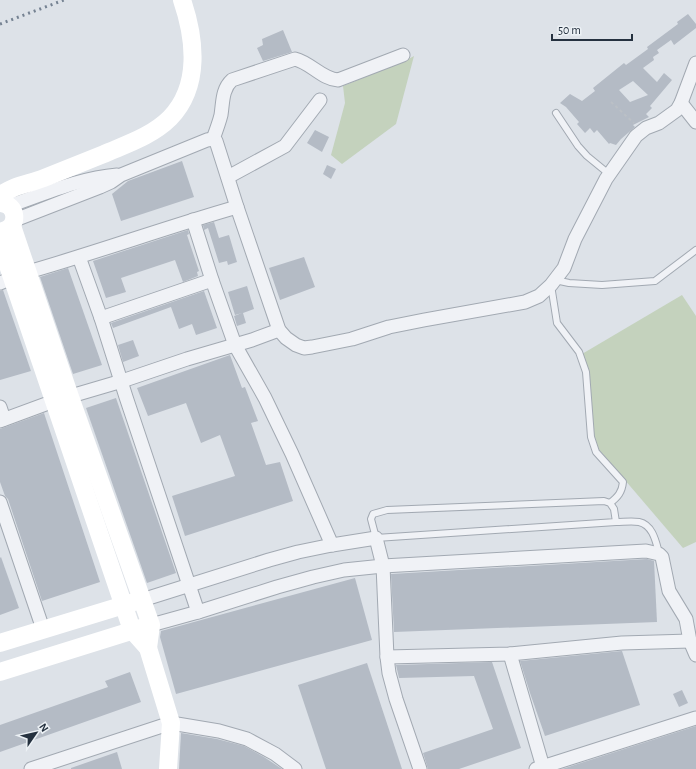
<svg xmlns="http://www.w3.org/2000/svg" width="696" height="769" font-family="'Alegreya Sans',sans-serif">
	<style>
		.green { fill: #c4d2bd }
		.building { fill: #b4bbc5; fill-rule: evenodd }
		.lines { fill: none; stroke-linecap: round; stroke-linejoin: round }
		.lane-casing { stroke: #a2a9b2; stroke-width: 8 }
		.street-casing { stroke: #a2a9b2; stroke-width: 15 }
		.path { stroke: #bbc0c6; stroke-width: 2; stroke-dasharray: 3 3; stroke-linecap: butt }
		.lane { stroke: #f0f2f6; stroke-width: 6 }
		.street { stroke: #f0f2f6; stroke-width: 13 }
		.secondary { stroke: #fff; stroke-width: 18 }
		.rail { stroke: #758292; stroke-width: 3; stroke-dasharray: 2 4; stroke-linecap: butt }
	</style>
	<rect width="100%" height="100%" fill="#dde2e8"/>
	<g class="green">
		<path d="M414,56L396,124L342,164L331,155L345,103L343,86L405,61Z"/>
		<path d="M682,295L696,316V542L683,548L589,438L582,354Z"/>
	</g>
	<g class="building">
		<path d="M688,14L696,24V28L674,45L671,40L657,50L659,53L653,57L654,60L643,68L657,82L664,73L672,80L650,106L652,108L646,114L649,117L633,125L635,127L621,139L616,145L610,143L609,144L597,130L594,133L590,128L585,133L577,124L579,122L566,107L560,103L570,94L582,101L595,91L593,88L624,63L626,65L648,49L647,47L678,24L677,22ZM633,81L648,95L630,102L619,90Z"/>
		<path d="M283,30L292,52L263,61L257,48L263,45L262,39Z"/>
		<path d="M315,130L329,137L322,152L307,143Z"/>
		<path d="M182,161L194,197L121,221L112,194L128,181Z"/>
		<path d="M327,165L336,169L331,179L323,174Z"/>
		<path d="M214,222L219,238L229,235L237,262L228,265L227,261L219,263L208,228L204,230L203,225Z"/>
		<path d="M188,230L189,234L187,235L199,271L197,272L198,276L183,282L175,260L121,278L126,292L106,298L93,261Z"/>
		<path d="M304,257L315,287L280,300L269,268Z"/>
		<path d="M68,268L102,365L73,374L40,277Z"/>
		<path d="M247,286L254,309L243,313L246,323L237,326L234,316L242,313L235,315L228,292Z"/>
		<path d="M3,290L31,371L0,380V291Z"/>
		<path d="M204,291L217,328L196,335L192,324L179,329L171,307L113,328L111,323Z"/>
		<path d="M133,340L139,356L123,362L118,345Z"/>
		<path d="M230,355L242,388L245,387L258,421L251,423L266,465L280,462L293,501L185,536L172,496L235,476L220,435L201,443L186,403L148,416L137,388Z"/>
		<path d="M116,398L176,573L147,583L86,408Z"/>
		<path d="M44,413L100,582L42,601L8,499L5,496L0,482V429Z"/>
		<path d="M1,557L19,608L0,615V558Z"/>
		<path d="M647,559L654,561L657,622L394,632L391,574Z"/>
		<path d="M355,578L372,640L176,694L160,637L161,631Z"/>
		<path d="M622,651L640,705L545,736L530,693L520,661Z"/>
		<path d="M492,662L521,748L459,769H428L423,753L493,729L474,676L399,678L396,665Z"/>
		<path d="M367,663L402,769H326L298,685Z"/>
		<path d="M130,672L141,702L0,752V725L108,687L105,681Z"/>
		<path d="M682,690L688,703L679,707L673,694Z"/>
		<path d="M696,726V769H562Z"/>
		<path d="M181,733L217,739L244,746L264,757L282,769H179Z"/>
		<path d="M117,752L122,769H71V768Z"/>
	</g>
	<g class="lines">
		<g class="lane-casing">
			<g id="lane">
				<path d="M556,113L578,146L587,156L609,174"/>
				<path d="M555,280L569,283L602,285L655,281L696,250"/>
				<path d="M551,285L557,323L579,352L586,372L591,437L596,452L623,482C622,492 618,497 610,503"/>
				<path d="M616,522L614,509L610,503L604,501L387,510L373,514L371,519L376,538L616,522C623,522 632,521 639,522C653,525 656,542 659,553"/>
			</g>
		</g>
		<g class="street-casing">
			<g id="street">
				<path d="M681,103L696,122"/>
				<path d="M213,139L216,141L237,207L279,330L286,338L296,345L304,348L312,347L352,339L389,327L424,320L525,302L539,296L551,285L564,268L575,239L606,179L636,136L646,128L659,123L677,110L681,103L696,63"/>
				<path d="M213,139C216,131 219,123 221,115C223,102 222,89 232,80L295,59C311,63 322,79 338,80L403,55"/>
				<path d="M228,177L285,146L320,100"/>
				<path d="M9,206C44,194 80,178 117,175"/>
				<path d="M15,220L100,187L111,182L121,175L207,140L213,139"/>
				<path d="M193,220L212,280L235,345L265,398L292,454L332,545"/>
				<path d="M79,257L101,318L126,397L198,612"/>
				<path d="M28,272C98,252 167,227 237,207"/>
				<path d="M0,283L12,278"/>
				<path d="M101,318L212,280"/>
				<path d="M0,407L4,419"/>
				<path d="M0,421L54,401L122,381L187,359L252,340L279,330"/>
				<path d="M0,502L43,629"/>
				<path d="M142,600L269,560L298,552L332,545L376,538L383,566L387,657L389,673L396,699L420,769"/>
				<path d="M151,625L198,612L277,587L313,577L344,570L383,566L646,551L659,554L662,557L669,591L686,619L690,641L696,655"/>
				<path d="M510,654L543,767"/>
				<path d="M387,657L510,654L622,643L690,641"/>
				<path d="M31,769L171,723L219,731L247,739L275,754L295,769"/>
				<path d="M536,769L696,718"/>
			</g>
		</g>
		<path class="path" d="M611,102L634,123"/>
		<use href="#lane" class="lane"/>
		<use href="#street" class="street"/>
		<g class="secondary">
			<path d="M0,196C13,185 29,184 44,178C64,170 84,162 104,154C127,144 152,136 170,118C201,86 195,38 182,0"/>
			<path d="M0,203C18,204 19,227 3,231"/>
			<path d="M12,226L70,397L151,625L148,648"/>
			<path d="M0,242L132,630L148,648L171,723L168,769"/>
			<path d="M0,643L134,602"/>
			<path d="M0,672L144,627"/>
		</g>
		<path class="rail" d="M0,24L64,0"/>
	</g>
	<g transform="translate(36 733) rotate(56)" stroke="#ecf1f5" stroke-width="3" paint-order="stroke">
	<path d="M0-3L7 15L0 10L-7 15Z" fill="#25313f"/>
	<text y="-6" font-size="11" font-weight="bold" text-anchor="middle" fill="#25313f">N</text>
	</g>
	<path d="M552 34v6h80v-6" fill="none" stroke="#25313f" stroke-width="2"/>
	<text x="558" y="34" font-size="12" fill="#25313f" stroke="#ecf1f5" stroke-width="3" paint-order="stroke">50 m</text>
</svg>
